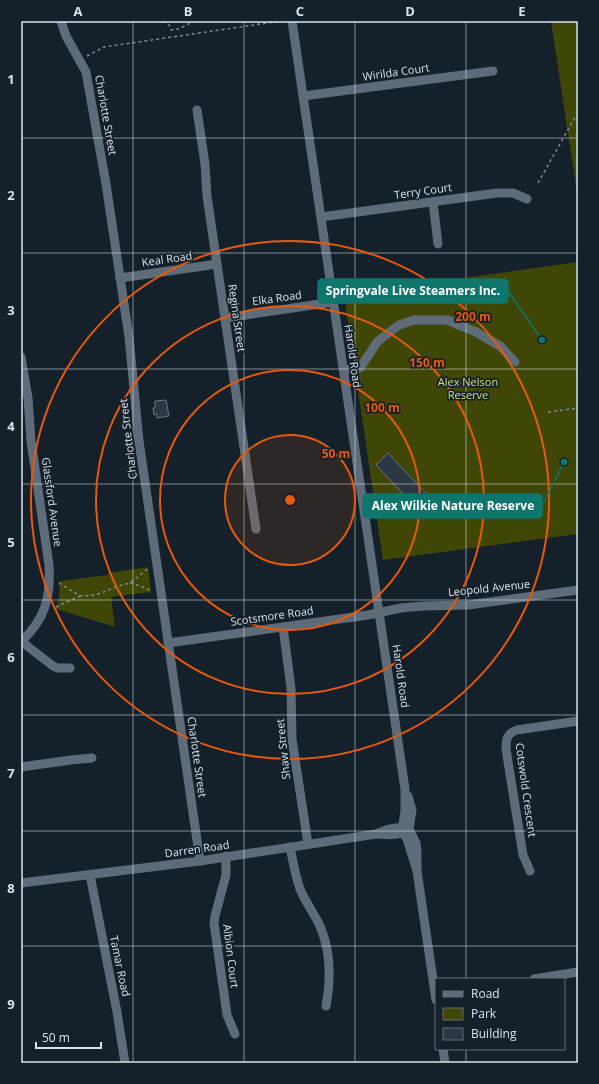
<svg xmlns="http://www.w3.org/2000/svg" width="599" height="1084" font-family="'Open Sans',sans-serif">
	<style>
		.green { fill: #404605 }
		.building { fill: #2b3844; stroke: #687783 }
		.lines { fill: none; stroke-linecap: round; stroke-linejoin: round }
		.path { stroke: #7f8992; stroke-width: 1.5; stroke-dasharray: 3 3; stroke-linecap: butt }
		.minor { stroke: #5e6c79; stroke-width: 9 }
		.grid { fill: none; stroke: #dae2e9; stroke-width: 1; stroke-opacity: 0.55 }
		.ring { fill: none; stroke: #e8590c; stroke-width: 2 }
		.labels { text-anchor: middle; stroke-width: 3.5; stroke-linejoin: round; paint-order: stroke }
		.street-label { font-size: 11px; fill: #dae2e9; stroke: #14202a }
		.park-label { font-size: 11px; fill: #d3e075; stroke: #14202a }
		.centre { fill: #e8590c; stroke: #14202a; stroke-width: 2 }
		.ring-label { font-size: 12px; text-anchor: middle; font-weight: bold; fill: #e8590c; stroke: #14202a; stroke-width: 3.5; stroke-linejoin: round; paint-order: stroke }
		.leader { fill: none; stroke: #0f766e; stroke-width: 1.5 }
		.callout-dot { fill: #0f766e; stroke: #14202a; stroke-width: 1.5 }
		.callout { fill: #0f766e; stroke: #0f766e; stroke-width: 1.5 }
		.callout-label { font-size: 12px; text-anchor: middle; font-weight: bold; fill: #fff }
		.neatline { fill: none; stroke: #dae2e9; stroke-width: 1.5 }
		.grid-label { font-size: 13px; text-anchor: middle; font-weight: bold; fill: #dae2e9 }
	</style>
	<rect width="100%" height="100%" fill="#14202a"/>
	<g class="green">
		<path d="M551,21H578V199Z"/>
		<path d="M578,262V534L383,560L344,295Z"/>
		<path d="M148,567L151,592L111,597L115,627L56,609L59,599L60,581L108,575V573Z"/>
	</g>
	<g class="building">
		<path d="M166,400L169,416L157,418V414L154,415L153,408H155V401Z"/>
		<path d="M388,453L435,503L422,514L376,465Z"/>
	</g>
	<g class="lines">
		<g class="path">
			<path d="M163,21L170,26L171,30L178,29L195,21"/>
			<path d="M87,56L104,47L281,21"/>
			<path d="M538,183L578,112"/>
			<path d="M548,412L578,408"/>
			<path d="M59,583L80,596L96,595L118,586L130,583L149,568"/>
			<path d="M130,583L140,586L152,591"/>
			<path d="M56,607L80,596"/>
		</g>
		<g class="minor">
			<path d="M61,21L66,36L86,72L106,184L129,337L139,441L200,861"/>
			<path d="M292,21L405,789V811L403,824V833L407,839L417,871"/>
			<path d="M303,96L493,71"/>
			<path d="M197,110L205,164L207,196L256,529"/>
			<path d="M433,202L438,244"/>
			<path d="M321,217L497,193H513L527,199"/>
			<path d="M120,278L217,264"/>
			<path d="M225,318L333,302"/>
			<path d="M21,357L28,398L31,441L49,565C51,598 45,619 21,642"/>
			<path d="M344,370L360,368L378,341L399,325L414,320H447L476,332L500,346L515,362"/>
			<path d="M283,627L291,688L292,739L308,844"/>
			<path d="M22,642L53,666L57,668H70"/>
			<path d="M168,643L368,615L401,608L423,606L468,605L578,590"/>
			<path d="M21,767L71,760L92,758"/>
			<path d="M408,796L412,810L409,829L416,843L417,851V871L436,1000"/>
			<path d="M378,834C388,835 398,836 408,830"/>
			<path d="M290,847C293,861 295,875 300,889C305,901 313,912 319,924C331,950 331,979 326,1006"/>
			<path d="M226,856V875L215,916L214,923L227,1015L235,1034"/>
			<path d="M530,871L523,855L506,749C506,739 507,733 517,730L578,721"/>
			<path d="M90,875L117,1012L125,1063"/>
			<path d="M21,883L200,861L376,834C388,829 397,826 409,829"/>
			<path d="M534,979L578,972"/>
			<path d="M443,1049L445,1063"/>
		</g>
	</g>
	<path class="grid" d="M133,21V1063M244,21V1063M355,21V1063M466,21V979M21,138H578M21,253H578M21,369H578M21,484H578M21,600H578M21,715H578M21,831H578M21,946H578M466,1049V1063"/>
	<circle cx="290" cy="500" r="65" fill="#e8590c" fill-opacity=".12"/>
	<g class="ring">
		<circle cx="290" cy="500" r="65"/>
		<circle cx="290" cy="500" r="130"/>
		<circle cx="290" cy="500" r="194"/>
		<circle cx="290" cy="500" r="259"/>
	</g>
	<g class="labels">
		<g class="street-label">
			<text transform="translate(396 72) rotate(-8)" y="4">Wirilda Court</text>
			<text transform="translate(106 115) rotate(80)" y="4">Charlotte Street</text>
			<text transform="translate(423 191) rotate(-8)" y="4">Terry Court</text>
			<text transform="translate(167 259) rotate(-8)" y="4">Keal Road</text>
			<text transform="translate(277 298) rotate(-8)" y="4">Elka Road</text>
			<text transform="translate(237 318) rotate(82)" y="4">Regina Street</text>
			<text transform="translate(353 356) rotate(82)" y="4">Harold Road</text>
			<text transform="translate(128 439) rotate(-97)" y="4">Charlotte Street</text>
			<text transform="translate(52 502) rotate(82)" y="4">Glassford Avenue</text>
			<text transform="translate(489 588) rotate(-6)" y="4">Leopold Avenue</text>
			<text transform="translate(272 616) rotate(-8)" y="4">Scotsmore Road</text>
			<text transform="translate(401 676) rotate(82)" y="4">Harold Road</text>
			<text transform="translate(283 749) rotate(-96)" y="4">Shaw Street</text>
			<text transform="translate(197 757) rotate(82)" y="4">Charlotte Street</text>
			<text transform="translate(526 790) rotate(82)" y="4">Cotswold Crescent</text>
			<text transform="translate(197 849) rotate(-8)" y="4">Darren Road</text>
			<text transform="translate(231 956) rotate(83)" y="4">Albion Court</text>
			<text transform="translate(120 966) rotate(78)" y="4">Tamar Road</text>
		</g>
		<g class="park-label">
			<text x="468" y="386">Alex Nelson<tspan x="468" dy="13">Reserve</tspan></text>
		</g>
	</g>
	<circle cx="290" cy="500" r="6" class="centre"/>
	<g class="ring-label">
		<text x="473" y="321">200 m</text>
		<text x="427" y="367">150 m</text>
		<text x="382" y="412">100 m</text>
		<text x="336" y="458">50 m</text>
	</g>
	<path class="leader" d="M542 340L508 291M564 462L542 506"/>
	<g class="callout-dot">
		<circle cx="542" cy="340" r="4"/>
		<circle cx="564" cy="462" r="4"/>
	</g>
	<g class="callout">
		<rect x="318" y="279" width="190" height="24" rx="4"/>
		<rect x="363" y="494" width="179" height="24" rx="4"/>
	</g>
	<g class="callout-label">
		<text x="413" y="295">Springvale Live Steamers Inc.</text>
		<text x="453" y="510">Alex Wilkie Nature Reserve</text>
	</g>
	<rect width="599" height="1084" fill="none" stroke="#14202a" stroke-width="44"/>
	<rect x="435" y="978" width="130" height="72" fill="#14202a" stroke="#636e76"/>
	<rect x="443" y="991" width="20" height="6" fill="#5e6c79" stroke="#636e76"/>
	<text x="471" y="998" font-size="12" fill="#dae2e9">Road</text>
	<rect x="443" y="1008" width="20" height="12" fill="#404605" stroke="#636e76"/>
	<text x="471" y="1018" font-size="12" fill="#dae2e9">Park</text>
	<rect x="443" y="1028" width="20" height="12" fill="#2b3844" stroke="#636e76"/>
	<text x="471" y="1038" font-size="12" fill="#dae2e9">Building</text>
	<path d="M36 1042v6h65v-6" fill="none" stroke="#dae2e9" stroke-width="2"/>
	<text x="42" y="1042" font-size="12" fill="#dae2e9" stroke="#14202a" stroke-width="3" paint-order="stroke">50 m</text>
	<rect x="22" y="22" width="555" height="1040" class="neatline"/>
	<g class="grid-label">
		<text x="78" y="16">A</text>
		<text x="188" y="16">B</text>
		<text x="300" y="16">C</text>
		<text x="410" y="16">D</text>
		<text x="522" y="16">E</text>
		<text x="11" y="84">1</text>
		<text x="11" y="200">2</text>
		<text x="11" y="315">3</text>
		<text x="11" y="431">4</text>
		<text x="11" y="547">5</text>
		<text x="11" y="662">6</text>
		<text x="11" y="778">7</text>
		<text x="11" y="893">8</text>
		<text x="11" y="1009">9</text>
	</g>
</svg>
